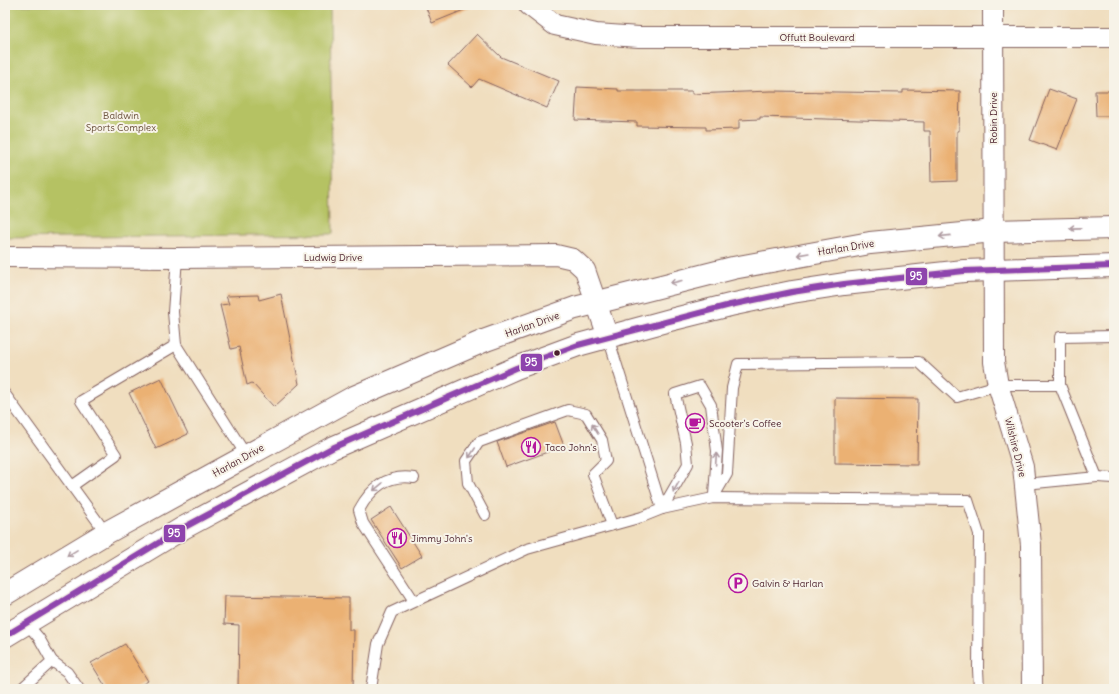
<svg xmlns="http://www.w3.org/2000/svg" width="1119" height="694" font-family="Delius,sans-serif">
	<style>
		.green { fill: #b5c264; stroke: #807048 }
		.building { fill: #ebb173 }
		.lines { fill: none; stroke-linecap: round; stroke-linejoin: round }
		.lane-casing { stroke: #84625f; stroke-width: 12 }
		.street-casing { stroke: #84625f; stroke-width: 22 }
		.primary-casing { stroke: #84625f; stroke-width: 24 }
		.lane { stroke: #fff; stroke-width: 10 }
		.street { stroke: #fff; stroke-width: 20 }
		.primary { stroke: #fff; stroke-width: 22 }
		.bus-1-casing { stroke: #f7f3e8; stroke-width: 9 }
		.bus-1 { stroke: #8e44ad; stroke-width: 6 }
		.oneway { stroke: #ae9aa0 }
		.bus-dot { fill: #4a1f2b; stroke: #f7f3e8; stroke-width: 1.5 }
		.labels { text-anchor: middle; stroke-width: 4; stroke-linejoin: round; paint-order: stroke }
		.street-label { font-size: 10px; fill: #4a1f2b; stroke: #f7f3e8 }
		.park-label { font-size: 10px; fill: #6a503c; stroke: #f7f3e8 }
		.poi-label { font-size: 10px; fill: #4a1f2b; stroke: #f7f3e8; text-anchor: start }
		.line-badge { stroke: #f7f3e8; stroke-width: 1.5 }
		.badge-label { font-size: 11px; text-anchor: middle; font-weight: bold; fill: #fff }
	</style>
	<rect width="100%" height="100%" fill="#f7f3e8"/>
	<filter id="ink" filterUnits="userSpaceOnUse"><feTurbulence type="fractalNoise" baseFrequency=".025" numOctaves="2"/><feDisplacementMap in="SourceGraphic" scale="8" xChannelSelector="R" yChannelSelector="G"/><feConvolveMatrix kernelMatrix="1 2 1 2 8 2 1 2 1" color-interpolation-filters="sRGB"/></filter>
	<filter id="wash" filterUnits="userSpaceOnUse"><feTurbulence type="fractalNoise" baseFrequency=".012" numOctaves="4" result="noise"/><feDisplacementMap in="SourceGraphic" scale="16" xChannelSelector="R" yChannelSelector="G"/><feGaussianBlur stdDeviation="0.9" result="paint"/><feColorMatrix in="noise" values="0 0 0 0 0 0 0 0 0 0 0 0 0 0 0 0 0 1.4 0 .05"/><feComposite in="paint" operator="in"/></filter>
	<g filter="url(#wash)">
		<rect width="100%" height="100%" fill="#f0debf"/>
		<path class="green" d="M5,5H330L333,234L5,238Z"/>
		<g id="blocks">
			<g class="building">
				<path d="M425,5H476L432,23Z"/>
				<path d="M477,34L501,57L559,81L547,108L479,79L472,87L448,65Z"/>
				<path d="M577,87L618,89V91H692V94L771,91L903,93V90L960,91L959,131H957V181L931,182L930,131H924V122L760,117V119L739,120V129L706,130V127L637,126V122L575,120Z"/>
				<path d="M1049,89L1077,99L1057,150L1030,140Z"/>
				<path d="M1095,91H1114V116H1096Z"/>
				<path d="M281,294L299,384L274,407L252,383L247,385L239,347L231,349L220,305L229,304L226,296L258,295L259,300Z"/>
				<path d="M161,378L188,434L156,449L129,393Z"/>
				<path d="M835,398L918,399L917,464L835,463Z"/>
				<path d="M555,422L564,446L506,467L497,442Z"/>
				<path d="M391,507L422,556L402,568L371,520Z"/>
				<path d="M225,596L349,598V630H354L353,689H238L239,625L224,624Z"/>
				<path d="M125,644L148,681L135,689H107L91,663Z"/>
			</g>
		</g>
	</g>
	<g filter="url(#ink)">
		<use href="#blocks" fill-opacity="0" stroke="#84625f" stroke-width="1"/>
		<g class="lines">
			<g class="lane-casing">
				<g id="lane">
					<path d="M177,258L173,312L176,345L246,455"/>
					<path d="M608,337L662,509"/>
					<path d="M5,394L106,533"/>
					<path d="M1097,477L1114,478"/>
					<path d="M414,478C387,474 371,488 359,510L363,523L414,601"/>
					<path d="M1025,484L1097,477L1060,385"/>
					<path d="M72,486L116,455L81,401L176,345"/>
					<path d="M713,498L727,474L732,388L738,364L919,362L957,397L998,385H1060V337L1114,336"/>
					<path d="M662,509L688,464L686,443L675,394L700,386L711,405L717,451L714,495"/>
					<path d="M485,515L468,483L466,461L479,442L568,410L586,414L602,440L606,461L593,474L612,525"/>
					<path d="M52,661L67,672L79,689"/>
					<path d="M21,689L52,661L39,638L27,624"/>
					<path d="M371,689L378,644L392,612L527,549L642,517L662,509L713,498L968,500L979,534L978,669L979,689"/>
				</g>
			</g>
			<g class="street-casing">
				<g id="street">
					<path d="M529,5L555,25L596,34L639,37H1114"/>
					<path d="M993,5L994,362L998,385L1023,467L1031,545L1032,689"/>
					<path d="M5,257L177,258L556,255L573,259L585,270L608,337"/>
				</g>
			</g>
			<g class="primary-casing">
				<g id="primary">
					<path d="M5,594L106,533L354,397L486,340L575,308L733,268L870,243L994,231L1114,228"/>
					<path d="M5,636L183,528L332,448L516,368L578,345L670,320L730,305L792,292L844,284L964,271L1114,266"/>
				</g>
			</g>
			<use href="#lane" class="lane"/>
			<use href="#street" class="street"/>
			<use href="#primary" class="primary"/>
			<g class="bus-1-casing">
				<path id="bus-1" d="M5,636L183,528L332,448L516,368L578,345L730,305L792,292L844,284L964,271L1114,266"/>
			</g>
			<use href="#bus-1" class="bus-1"/>
		</g>
		<defs><path id="oneway-shaft" d="M-6 0H5M1.5-3L5.5 0L1.5 3" fill="none" stroke-width="1.6" stroke-linecap="round" stroke-linejoin="round"/></defs>
		<g class="oneway">
			<use href="#oneway-shaft" transform="translate(1075 228) rotate(179)"/>
			<use href="#oneway-shaft" transform="translate(945 236) rotate(174)"/>
			<use href="#oneway-shaft" transform="translate(803 254) rotate(170)"/>
			<use href="#oneway-shaft" transform="translate(676 282) rotate(166)"/>
			<use href="#oneway-shaft" transform="translate(595 429) rotate(-121)"/>
			<use href="#oneway-shaft" transform="translate(472 453) rotate(123)"/>
			<use href="#oneway-shaft" transform="translate(716 459) rotate(-86)"/>
			<use href="#oneway-shaft" transform="translate(378 487) rotate(140)"/>
			<use href="#oneway-shaft" transform="translate(676 487) rotate(119)"/>
			<use href="#oneway-shaft" transform="translate(72 553) rotate(149)"/>
		</g>
	</g>
	<defs>
		<g id="cafe-ring" transform="scale(1)"><circle r="9.5" fill="#f7f3e8" stroke="#b5179e" stroke-width="1.5"/><path d="M-5.5-4.5H6V0H3Q3 3.5 0 3.5H-2.5Q-5.5 3.5-5.5 0ZM3-3.2v2h1.7v-2ZM-6 4.5H4V6H-6Z" fill="#b5179e"/></g>
		<g id="restaurant-ring" transform="scale(1)"><circle r="9.5" fill="#f7f3e8" stroke="#b5179e" stroke-width="1.5"/><path d="M-5-6h1v4h1v-4h1v4h1v-4h1v5L-1.5 .5V6h-2V.5L-5-1ZM5-6V6H3V1.5H1.5Q1.5-4 5-6Z" fill="#b5179e"/></g>
		<g id="parking-ring" transform="scale(1)"><circle r="9.5" fill="#f7f3e8" stroke="#b5179e" stroke-width="1.5"/><path d="M-3.5-5.5H1a3.5 3.5 0 0 1 0 7H-1V5.5H-3.5ZM-1-3.4V-.6H.8a1.4 1.4 0 0 0 0-2.8Z" fill="#b5179e"/></g>
	</defs>
	<g fill-rule="evenodd">
		<use href="#cafe-ring" x="695" y="423"/>
		<use href="#restaurant-ring" x="531" y="447"/>
		<use href="#restaurant-ring" x="397" y="538"/>
		<use href="#parking-ring" x="738" y="583"/>
	</g>
	<circle class="bus-dot" cx="557" cy="353" r="3.5"/>
	<g class="labels">
		<g class="street-label">
			<text x="817" y="41">Offutt Boulevard</text>
			<text transform="translate(993 118) rotate(-90)" y="4">Robin Drive</text>
			<text transform="translate(846 247) rotate(-9)" y="4">Harlan Drive</text>
			<text x="333" y="261">Ludwig Drive</text>
			<text transform="translate(532 324) rotate(-20)" y="4">Harlan Drive</text>
			<text transform="translate(1016 447) rotate(76)" y="4">Wilshire Drive</text>
			<text transform="translate(238 460) rotate(-29)" y="4">Harlan Drive</text>
		</g>
		<g class="park-label">
			<text x="121" y="119">Baldwin<tspan x="121" dy="12">Sports Complex</tspan></text>
		</g>
		<g class="poi-label">
			<text x="709" y="427">Scooter's Coffee</text>
			<text x="545" y="451">Taco John's</text>
			<text x="411" y="542">Jimmy John's</text>
			<text x="752" y="587">Galvin &amp; Harlan</text>
		</g>
	</g>
	<g class="line-badge">
		<rect x="905" y="267" width="23" height="19" rx="4" fill="#8e44ad"/>
		<rect x="520" y="353" width="23" height="19" rx="4" fill="#8e44ad"/>
		<rect x="163" y="524" width="23" height="19" rx="4" fill="#8e44ad"/>
	</g>
	<g class="badge-label">
		<text x="916" y="280">95</text>
		<text x="531" y="366">95</text>
		<text x="174" y="537">95</text>
	</g>
	<rect width="1119" height="694" fill="none" stroke="#f7f3e8" stroke-width="20"/>
</svg>
